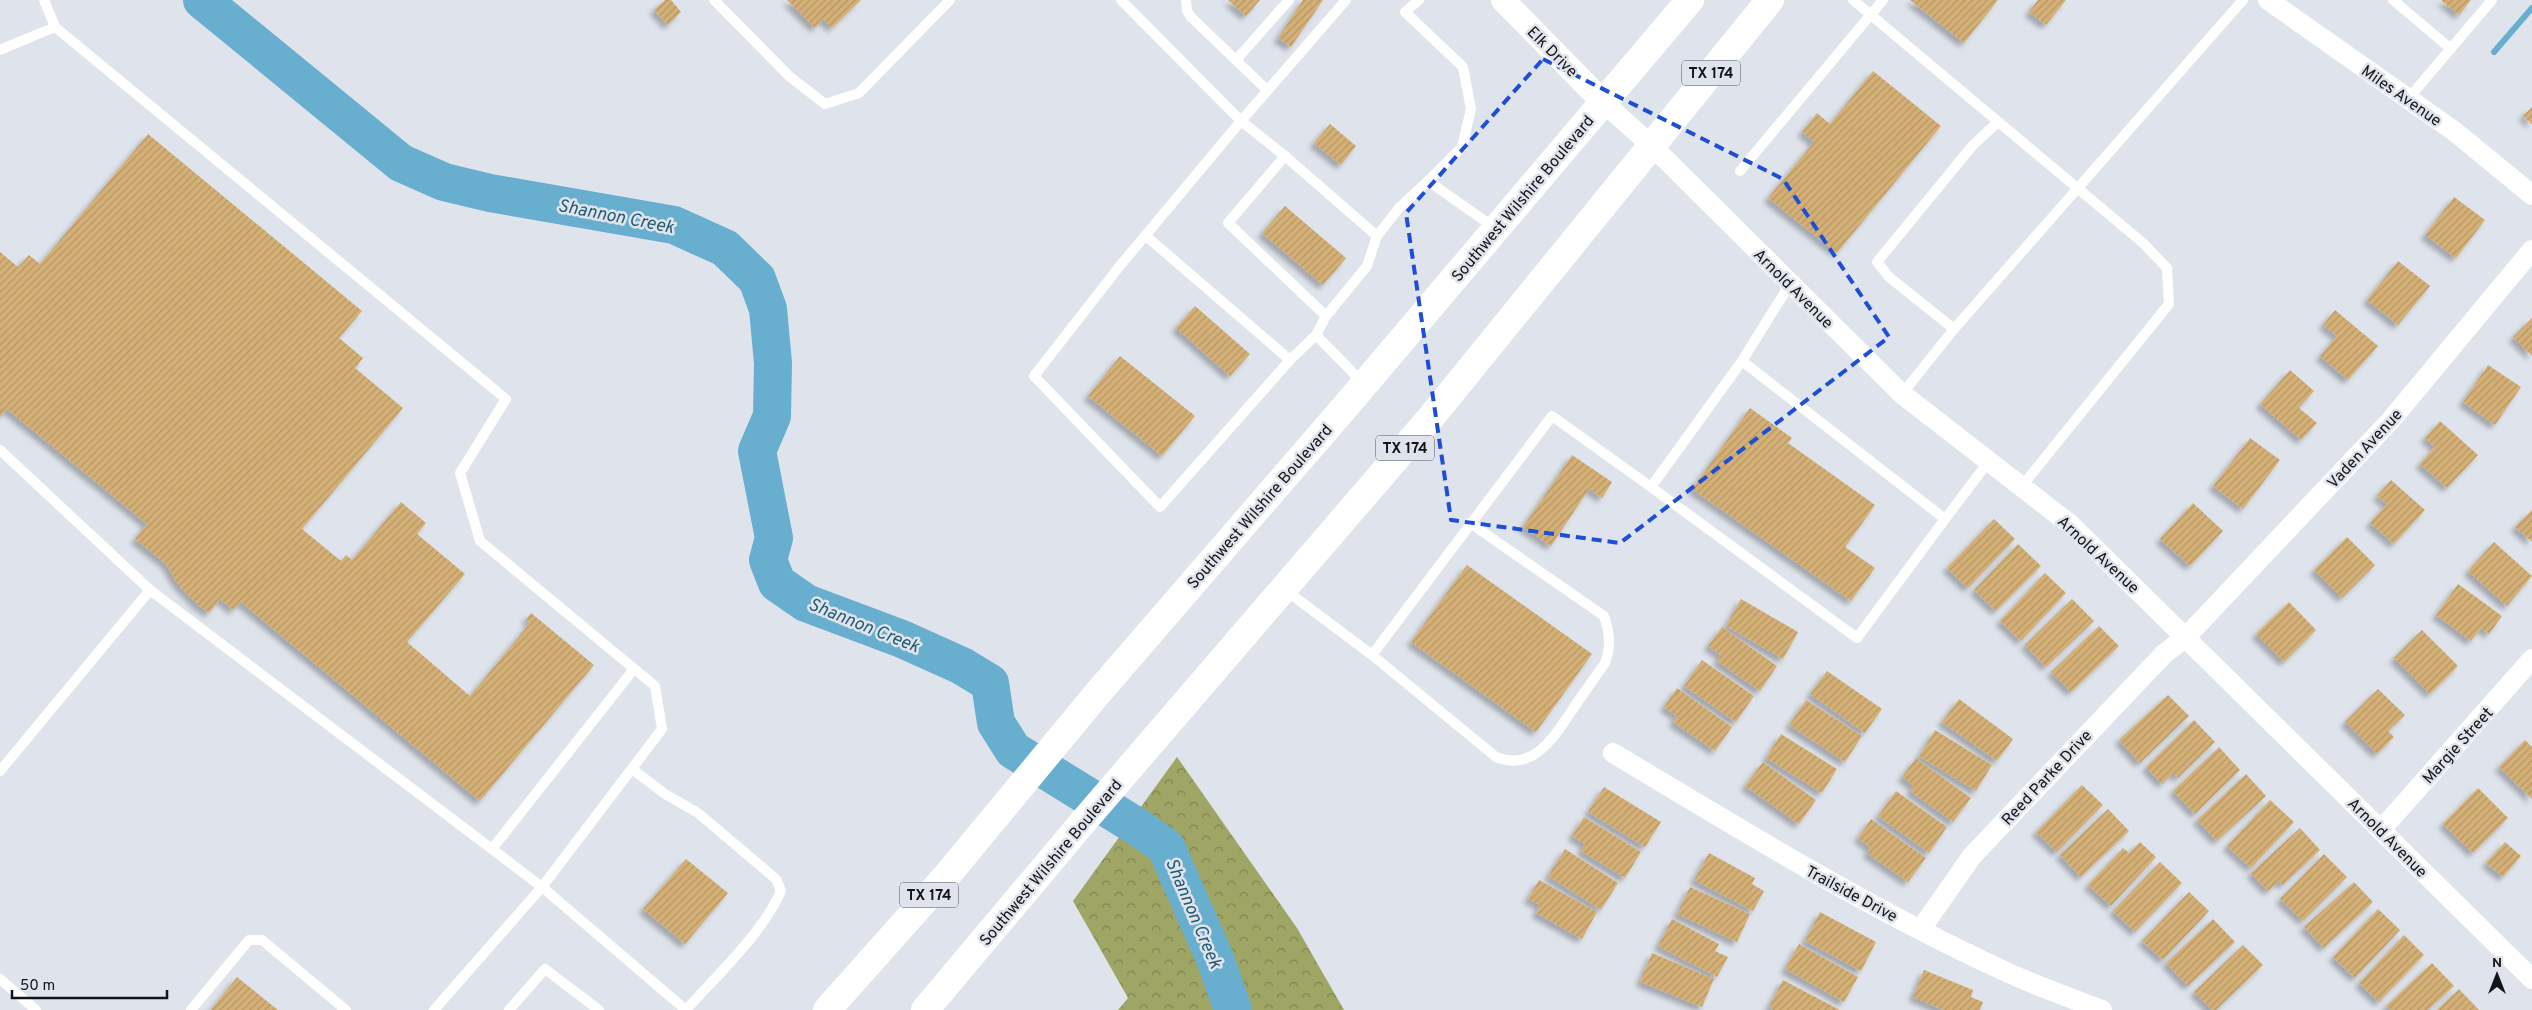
<svg xmlns="http://www.w3.org/2000/svg" width="2532" height="1010" font-family="Overpass,sans-serif">
	<style>
		.forest { fill: url(#forest-crowns) }
		.lines { fill: none; stroke-linecap: round; stroke-linejoin: round }
		.stream { stroke: #67aecf; stroke-width: 6 }
		.river { stroke: #67aecf; stroke-width: 38 }
		.building { fill: url(#building-hatch); filter: url(#shadow) }
		.service { stroke: #fff; stroke-width: 10 }
		.minor { stroke: #fff; stroke-width: 20 }
		.tertiary { stroke: #fff; stroke-width: 24 }
		.primary { stroke: #fff; stroke-width: 28 }
		.marked { fill: none; stroke: #1d4ed8; stroke-width: 4; stroke-dasharray: 10 6; stroke-linejoin: round }
		.labels { text-anchor: middle; stroke-width: 5; stroke-linejoin: round; paint-order: stroke }
		.shield { fill: #dfe4ec; stroke: #505257; stroke-width: 1 }
		.shield-label { font-size: 15px; font-weight: bold; fill: #131417 }
		.street-label { font-size: 16px; fill: #131417; stroke: #dfe4ec }
		.water-label { font-size: 18px; font-style: italic; fill: #235b73; stroke: #dfe4ec }
	</style>
	<defs>
		<pattern id="forest-crowns" width="20" height="18" patternUnits="userSpaceOnUse" patternTransform="scale(1.25)"><rect width="20" height="18" fill="#9ea565"/><path d="M2 6a3 3 0 1 1 6 0M12 15a3 3 0 1 1 6 0" fill="none" stroke="#808552"/></pattern>
		<pattern id="building-hatch" width="6" height="6" patternUnits="userSpaceOnUse" patternTransform="scale(1.25)"><rect width="6" height="6" fill="#d4b076"/><path d="M-1 1l2-2M0 6l6-6M5 7l2-2" fill="none" stroke="#b59665"/></pattern>
		<filter id="shadow"><feDropShadow dx="-4.5" dy="4.5" stdDeviation="2.5" flood-color="#0004"/></filter>
	</defs>
	<rect width="100%" height="100%" fill="#dfe4ec"/>
	<path class="forest" d="M1177,757L1297,928L1344,1010H1118L1128,998L1073,901Z"/>
	<g class="lines">
		<path class="stream" d="M2494,52L2532,8"/>
		<path class="river" d="M202,0L401,163L444,182L490,193L674,225L725,248L757,279L768,309L773,363L772,416L757,451L774,538L768,560L777,583L806,603L902,639L962,666L990,683L996,723L1013,750L1136,826L1166,847L1216,961L1233,1010"/>
	</g>
	<g class="building">
		<path d="M665,0H671L681,12L668,25L654,10Z"/>
		<path d="M787,0H861L832,28L823,19L815,28Z"/>
		<path d="M1228,0H1260L1246,16Z"/>
		<path d="M1303,0H1323L1291,47L1278,38Z"/>
		<path d="M1910,0H1998L1964,43Z"/>
		<path d="M2038,0H2066L2046,25L2029,12Z"/>
		<path d="M2441,0H2471L2459,15Z"/>
		<path d="M1873,71L1941,126L1837,253L1768,198L1814,142L1802,132L1817,113L1830,124Z"/>
		<path d="M2532,107V124L2523,116Z"/>
		<path d="M1330,124L1356,146L1341,165L1314,143Z"/>
		<path d="M148,134L362,311L339,338L363,358L355,368L403,408L302,529L341,561L346,555L352,560L401,502L426,523L417,534L465,574L407,642L470,696L530,623L526,619L531,613L594,665L480,801L241,602L233,610L220,599L209,613L198,605L177,583L166,564L135,539L147,524L7,409L0,417V252L18,267L29,255L40,264Z"/>
		<path d="M2454,197L2485,220L2456,258L2425,235Z"/>
		<path d="M1285,206L1346,258L1323,285L1262,233Z"/>
		<path d="M2398,261L2430,286L2398,325L2367,300Z"/>
		<path d="M1195,306L1250,354L1230,376L1176,328Z"/>
		<path d="M2335,310L2378,346L2348,380L2320,356L2337,336L2323,325Z"/>
		<path d="M2532,318V356L2513,337Z"/>
		<path d="M1120,356L1195,416L1162,456L1088,396Z"/>
		<path d="M2488,365L2521,387L2495,425L2463,402Z"/>
		<path d="M2290,370L2314,391L2299,408L2317,423L2301,440L2260,404Z"/>
		<path d="M1750,408L1792,438L1788,443L1875,505L1845,547L1875,568L1851,601L1692,489Z"/>
		<path d="M2440,421L2478,455L2447,488L2420,464L2435,447L2425,438Z"/>
		<path d="M2250,438L2280,460L2243,509L2213,486Z"/>
		<path d="M1572,455L1612,482L1602,498L1589,489L1551,546L1523,527Z"/>
		<path d="M2391,480L2425,510L2394,544L2370,523L2387,504L2377,496Z"/>
		<path d="M2193,503L2223,531L2190,566L2160,539Z"/>
		<path d="M2532,510V542L2515,527Z"/>
		<path d="M1994,519L2015,539L1968,588L1947,568Z"/>
		<path d="M2347,537L2375,565L2342,598L2314,570Z"/>
		<path d="M2494,542L2532,576L2507,606L2468,571Z"/>
		<path d="M2018,544L2041,566L1996,611L1974,590Z"/>
		<path d="M1467,565L1592,654L1536,732L1411,642Z"/>
		<path d="M2045,573L2066,593L2021,641L2000,621Z"/>
		<path d="M2458,584L2502,616L2489,634L2481,628L2471,641L2436,615Z"/>
		<path d="M1741,599L1798,632L1783,659L1726,626Z"/>
		<path d="M2072,599L2094,621L2046,667L2025,645Z"/>
		<path d="M2289,602L2316,630L2284,662L2256,634Z"/>
		<path d="M2099,626L2119,646L2071,692L2051,672Z"/>
		<path d="M1722,627L1777,666L1760,691L1717,661L1721,655L1708,646Z"/>
		<path d="M2422,630L2458,666L2430,694L2394,658Z"/>
		<path d="M1702,660L1754,696L1736,722L1684,686Z"/>
		<path d="M1827,671L1882,709L1865,733L1810,694Z"/>
		<path d="M1677,688L1732,727L1715,751L1673,722L1677,716L1664,707Z"/>
		<path d="M2378,689L2405,715L2388,731L2394,737L2377,754L2345,722Z"/>
		<path d="M2168,695L2189,716L2140,763L2119,740Z"/>
		<path d="M1959,699L2013,739L1997,761L1942,722Z"/>
		<path d="M1806,700L1862,736L1845,762L1789,725Z"/>
		<path d="M2194,720L2215,742L2178,778L2173,773L2162,784L2146,767Z"/>
		<path d="M1935,730L1992,765L1976,791L1919,756Z"/>
		<path d="M1781,734L1837,769L1822,793L1766,758Z"/>
		<path d="M2525,740L2532,747V799L2499,767Z"/>
		<path d="M2219,747L2240,770L2195,814L2173,791Z"/>
		<path d="M1916,758L1971,798L1953,822L1910,791L1914,786L1902,777Z"/>
		<path d="M1763,762L1816,800L1799,824L1745,786Z"/>
		<path d="M2246,774L2266,796L2217,841L2197,820Z"/>
		<path d="M2082,785L2103,805L2057,852L2036,832Z"/>
		<path d="M1604,787L1661,822L1645,847L1588,812Z"/>
		<path d="M2478,788L2508,818L2473,853L2443,824Z"/>
		<path d="M1896,791L1947,827L1929,853L1878,816Z"/>
		<path d="M2270,800L2294,822L2251,868L2227,846Z"/>
		<path d="M2108,809L2129,831L2081,877L2060,855Z"/>
		<path d="M1584,817L1641,852L1625,878L1581,851L1585,844L1572,836Z"/>
		<path d="M1871,819L1926,858L1908,882L1867,853L1871,848L1858,838Z"/>
		<path d="M2300,828L2320,850L2283,885L2279,881L2268,891L2251,873Z"/>
		<path d="M2140,842L2156,857L2111,906L2088,885L2123,848L2129,853Z"/>
		<path d="M2505,842L2521,856L2503,877L2486,863Z"/>
		<path d="M1565,849L1618,883L1601,910L1548,876Z"/>
		<path d="M1709,853L1755,878L1752,884L1764,891L1753,911L1694,880Z"/>
		<path d="M2324,854L2347,877L2303,921L2280,899Z"/>
		<path d="M686,859L728,893L685,944L643,909Z"/>
		<path d="M2160,862L2182,883L2135,932L2113,911Z"/>
		<path d="M1539,880L1597,912L1582,939L1536,913L1540,905L1528,899Z"/>
		<path d="M2354,882L2373,902L2324,948L2304,927Z"/>
		<path d="M1690,887L1750,914L1737,942L1677,914Z"/>
		<path d="M2189,892L2209,911L2163,960L2142,941Z"/>
		<path d="M2378,909L2400,930L2355,978L2333,957Z"/>
		<path d="M1820,912L1876,942L1861,971L1805,941Z"/>
		<path d="M1672,919L1719,944L1715,951L1728,957L1717,977L1658,946Z"/>
		<path d="M2213,919L2235,942L2188,986L2166,963Z"/>
		<path d="M2404,935L2424,955L2379,1002L2359,983Z"/>
		<path d="M1799,944L1858,977L1844,1002L1785,969Z"/>
		<path d="M2243,945L2263,965L2216,1010H2212L2194,992Z"/>
		<path d="M1652,953L1714,979L1702,1007L1640,982Z"/>
		<path d="M2432,963L2454,986L2428,1010H2390L2386,1006Z"/>
		<path d="M1924,970L1973,990L1971,997L1983,1002L1980,1010H1943L1913,997Z"/>
		<path d="M237,977L278,1010H211Z"/>
		<path d="M1783,980L1840,1010H1773L1769,1007Z"/>
		<path d="M2459,989L2479,1010H2437Z"/>
	</g>
	<g class="lines">
		<g class="service">
			<path d="M44,0L55,27L506,399L460,473L480,541L655,686L662,729L542,887L434,1010"/>
			<path d="M714,0L789,76L825,104L859,93L950,0"/>
			<path d="M1121,0L1241,121L1119,267L1034,376L1160,507L1290,360L1316,335L1363,383"/>
			<path d="M1186,0L1187,11L1191,17L1267,90"/>
			<path d="M1346,0L1241,121L1285,156L1377,236L1399,208L1428,181L1495,228"/>
			<path d="M1419,0L1405,12L1463,67L1471,109L1462,147L1428,181"/>
			<path d="M1853,0L2143,243L2167,268L2169,304L2022,486"/>
			<path d="M2393,0L2451,49"/>
			<path d="M0,50L55,27"/>
			<path d="M1236,60L1289,0"/>
			<path d="M2408,99L2492,0"/>
			<path d="M1285,156L1228,223L1326,316"/>
			<path d="M1740,171L1883,0"/>
			<path d="M1146,236L1290,360"/>
			<path d="M1790,284L1742,361L1945,519L1989,461"/>
			<path d="M1954,329L1889,277L1877,262L1973,145L1998,122"/>
			<path d="M1316,335L1326,316L1367,266L1377,236"/>
			<path d="M1902,394L1954,329L2243,0"/>
			<path d="M0,450L150,590L542,887L686,1010"/>
			<path d="M1651,487L1857,638L1945,519"/>
			<path d="M1284,589L1372,655L1552,416L1651,487L1742,361"/>
			<path d="M1372,655L1496,757C1533,772 1553,738 1571,712C1582,695 1594,679 1605,663C1611,647 1610,633 1604,616L1470,523"/>
			<path d="M632,769L665,794L698,813L776,879L781,891C762,934 717,975 686,1010"/>
			<path d="M0,771L150,590"/>
			<path d="M492,849L634,669"/>
			<path d="M0,979L36,1010"/>
			<path d="M191,1010L249,940H262L346,1010"/>
			<path d="M509,1010L545,969L599,1010"/>
		</g>
		<g class="minor">
			<path d="M2268,0L2454,131L2532,195"/>
			<path d="M1603,102L1651,145L1902,394L2071,525L2532,979"/>
			<path d="M1613,753C1740,829 1866,907 2000,969C2033,985 2068,997 2102,1010"/>
			<path d="M2381,830L2532,659"/>
			<path d="M1921,929L1972,856L2164,654L2186,637L2391,420L2532,250"/>
		</g>
		<path class="tertiary" d="M1503,0L1603,102"/>
		<g class="primary">
			<path d="M827,1010L949,873L1097,694L1351,400L1690,0"/>
			<path d="M925,1010L1083,822L1428,421L1770,0"/>
		</g>
	</g>
	<path class="marked" d="M1543,59L1783,179L1889,337L1620,543L1451,520L1406,213Z"/>
	<g class="labels">
		<g class="shield">
			<rect x="1682" y="60.5" width="58" height="25" rx="4"/>
			<rect x="1376" y="435.5" width="58" height="25" rx="4"/>
			<rect x="900" y="882.5" width="58" height="25" rx="4"/>
		</g>
		<g class="shield-label">
			<text x="1711" y="78">TX 174</text>
			<text x="1405" y="453">TX 174</text>
			<text x="929" y="900">TX 174</text>
		</g>
		<g class="street-label">
			<text transform="translate(1553 51) rotate(45)" y="6">Elk Drive</text>
			<text transform="translate(2402 95) rotate(35)" y="6">Miles Avenue</text>
			<text transform="translate(1522 198) rotate(-50)" y="6">Southwest Wilshire Boulevard</text>
			<text transform="translate(1794 288) rotate(45)" y="6">Arnold Avenue</text>
			<text transform="translate(2364 448) rotate(-47)" y="6">Vaden Avenue</text>
			<text transform="translate(1259 506) rotate(-49)" y="6">Southwest Wilshire Boulevard</text>
			<text transform="translate(2099 554) rotate(43)" y="6">Arnold Avenue</text>
			<text transform="translate(2457 745) rotate(-48)" y="6">Margie Street</text>
			<text transform="translate(2046 777) rotate(-47)" y="6">Reed Parke Drive</text>
			<text transform="translate(2388 837) rotate(45)" y="6">Arnold Avenue</text>
			<text transform="translate(1050 862) rotate(-50)" y="6">Southwest Wilshire Boulevard</text>
			<text transform="translate(1852 893) rotate(28)" y="6">Trailside Drive</text>
		</g>
		<g class="water-label">
			<text transform="translate(616 216) rotate(11)" y="6">Shannon Creek</text>
			<text transform="translate(864 625) rotate(22)" y="6">Shannon Creek</text>
			<text transform="translate(1194 913) rotate(67)" y="6">Shannon Creek</text>
		</g>
	</g>
	<g transform="translate(2497 975)" stroke="#dfe4ec" stroke-width="4" paint-order="stroke">
	<path d="M0-4L9 19L0 12L-9 19Z" fill="#131417"/>
	<text y="-8" font-size="14" font-weight="bold" text-anchor="middle" fill="#131417">N</text>
	</g>
	<path d="M12 990v8h155v-8" fill="none" stroke="#131417" stroke-width="2.5"/>
	<text x="20" y="990" font-size="15" fill="#131417" stroke="#dfe4ec" stroke-width="4" paint-order="stroke">50 m</text>
</svg>
